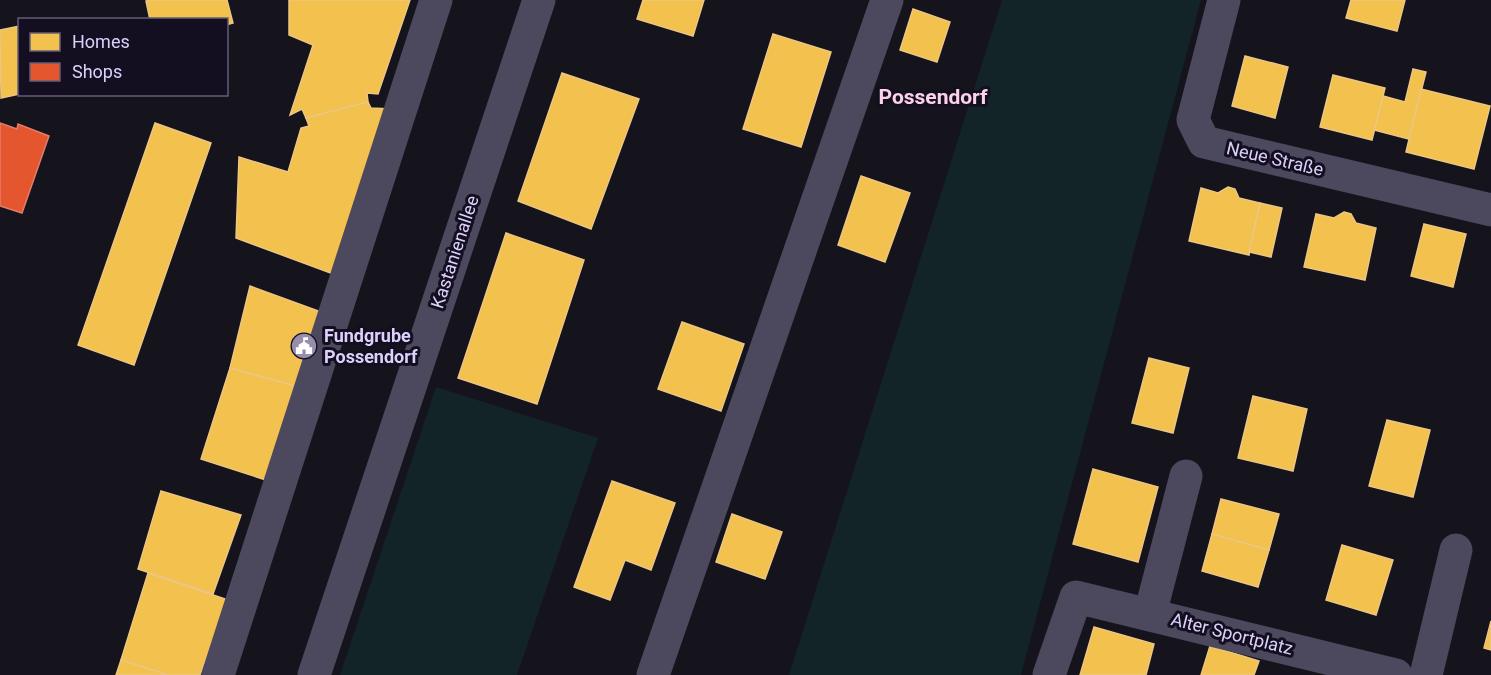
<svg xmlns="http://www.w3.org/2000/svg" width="1491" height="675" font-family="Roboto,sans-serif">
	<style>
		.green { fill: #122428 }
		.homes { fill: #f2c14e; stroke: #ecc682; stroke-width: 1.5 }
		.shops { fill: #e4572e; stroke: #e27c6c; stroke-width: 1.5 }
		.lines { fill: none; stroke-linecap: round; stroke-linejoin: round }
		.minor { stroke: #4c485d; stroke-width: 33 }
		.labels { text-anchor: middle; stroke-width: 6; stroke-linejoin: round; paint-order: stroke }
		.street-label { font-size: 18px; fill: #ddd1fc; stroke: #140f20 }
		.poi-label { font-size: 18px; font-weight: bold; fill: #ddd1fc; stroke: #140f20; text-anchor: start }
		.quarter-label { font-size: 21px; font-weight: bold; fill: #fcd3e6; stroke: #140f20 }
	</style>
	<rect width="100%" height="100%" fill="#15131c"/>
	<g class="green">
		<path d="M1002,0H1201L1021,675H789Z"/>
		<path d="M436,387L598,438L517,675H340Z"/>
	</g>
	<g class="homes">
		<path d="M149,0H227L233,23L226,25V20H150L146,1Z"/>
		<path d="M289,0H410L378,94L367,93L368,102L306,118L302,109L290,115L313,45L289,35Z"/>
		<path d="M643,0H704L693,36L637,19Z"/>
		<path d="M1351,0H1405L1397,31L1346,18Z"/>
		<path d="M913,9L950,22L937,62L900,50Z"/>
		<path d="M20,26V94L1,98L0,30Z"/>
		<path d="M773,34L831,52L801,147L743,129Z"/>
		<path d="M1245,56L1288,67L1275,118L1232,106Z"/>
		<path d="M1413,69L1426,72L1409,139L1374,130L1383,96L1405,102Z"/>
		<path d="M562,73L639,99L591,229L518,201Z"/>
		<path d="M1333,75L1385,88L1372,140L1320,127Z"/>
		<path d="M1421,89L1490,106L1474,169L1406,152Z"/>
		<path d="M368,102L371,108L392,109L336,275L236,238L239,157L288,172L301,128L309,126L306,118Z"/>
		<path d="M155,123L211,143L134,365L78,345Z"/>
		<path d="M861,176L910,193L885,262L838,245Z"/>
		<path d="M1228,187L1235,189L1239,198L1260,203L1249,255L1189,241L1201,188L1218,193Z"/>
		<path d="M1260,203L1282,208L1271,257L1249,252Z"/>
		<path d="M1344,212L1351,214L1356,223L1376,228L1365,280L1304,267L1316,214L1334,218Z"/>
		<path d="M1424,224L1466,234L1453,287L1411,276Z"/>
		<path d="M506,233L584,260L537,404L458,378Z"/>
		<path d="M250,286L321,312L299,387L230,368Z"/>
		<path d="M682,322L744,344L721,411L658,389Z"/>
		<path d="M1149,358L1189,368L1173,433L1132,423Z"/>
		<path d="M230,368L299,387L269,481L201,459Z"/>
		<path d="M1253,396L1307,409L1293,471L1238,458Z"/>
		<path d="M1387,420L1430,430L1413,497L1369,486Z"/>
		<path d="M1093,469L1158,487L1138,562L1073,544Z"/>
		<path d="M612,481L675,503L651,570L625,560L610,600L574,587Z"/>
		<path d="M161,491L241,515L213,594L138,569Z"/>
		<path d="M1221,499L1279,514L1269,550L1212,534Z"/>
		<path d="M732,514L782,532L765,579L716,562Z"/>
		<path d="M1212,534L1269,550L1258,587L1202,571Z"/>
		<path d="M1342,545L1393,560L1376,615L1326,600Z"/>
		<path d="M148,573L228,600L200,675H168L121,660Z"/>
		<path d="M1491,621V650L1484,648Z"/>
		<path d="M1094,627L1154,644L1146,675H1080Z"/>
		<path d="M1210,646L1259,661L1254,675H1201Z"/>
		<path d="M121,660L168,675H116Z"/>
	</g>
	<path class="shops" d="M0,123L17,129L18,124L49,136L22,213L0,206Z"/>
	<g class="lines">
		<g class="minor">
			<path d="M1224,0L1193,120L1204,142L1491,210"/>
			<path d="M1150,614L1186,476"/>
			<path d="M218,675L436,0"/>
			<path d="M314,675L539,0"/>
			<path d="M653,675L887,0"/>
			<path d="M1049,675L1076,597L1396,675"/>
			<path d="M1426,675L1456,550"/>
		</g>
	</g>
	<defs>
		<g id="civic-disc" transform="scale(1.35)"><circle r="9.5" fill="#978eae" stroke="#140f20"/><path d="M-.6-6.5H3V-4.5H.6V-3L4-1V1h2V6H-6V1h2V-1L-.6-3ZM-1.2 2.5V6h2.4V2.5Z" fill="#fff"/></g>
	</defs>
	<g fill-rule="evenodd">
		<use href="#civic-disc" x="304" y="346"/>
	</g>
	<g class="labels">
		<g class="street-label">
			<text transform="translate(1275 159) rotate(13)" y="6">Neue Straße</text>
			<text transform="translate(455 252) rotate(-72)" y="6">Kastanienallee</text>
			<text transform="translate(1232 634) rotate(14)" y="6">Alter Sportplatz</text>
		</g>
		<g class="poi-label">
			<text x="324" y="342">Fundgrube<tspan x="324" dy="21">Possendorf</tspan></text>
		</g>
		<g class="quarter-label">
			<text x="933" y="104">Possendorf</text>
		</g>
	</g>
	<rect x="18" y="18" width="210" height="78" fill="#140f20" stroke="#645d78" stroke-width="1.5"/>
	<rect x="30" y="33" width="30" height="18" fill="#f2c14e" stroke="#645d78" stroke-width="1.5"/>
	<text x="72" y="48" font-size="18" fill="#ddd1fc">Homes</text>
	<rect x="30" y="63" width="30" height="18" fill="#e4572e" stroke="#645d78" stroke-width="1.5"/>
	<text x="72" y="78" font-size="18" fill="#ddd1fc">Shops</text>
</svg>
